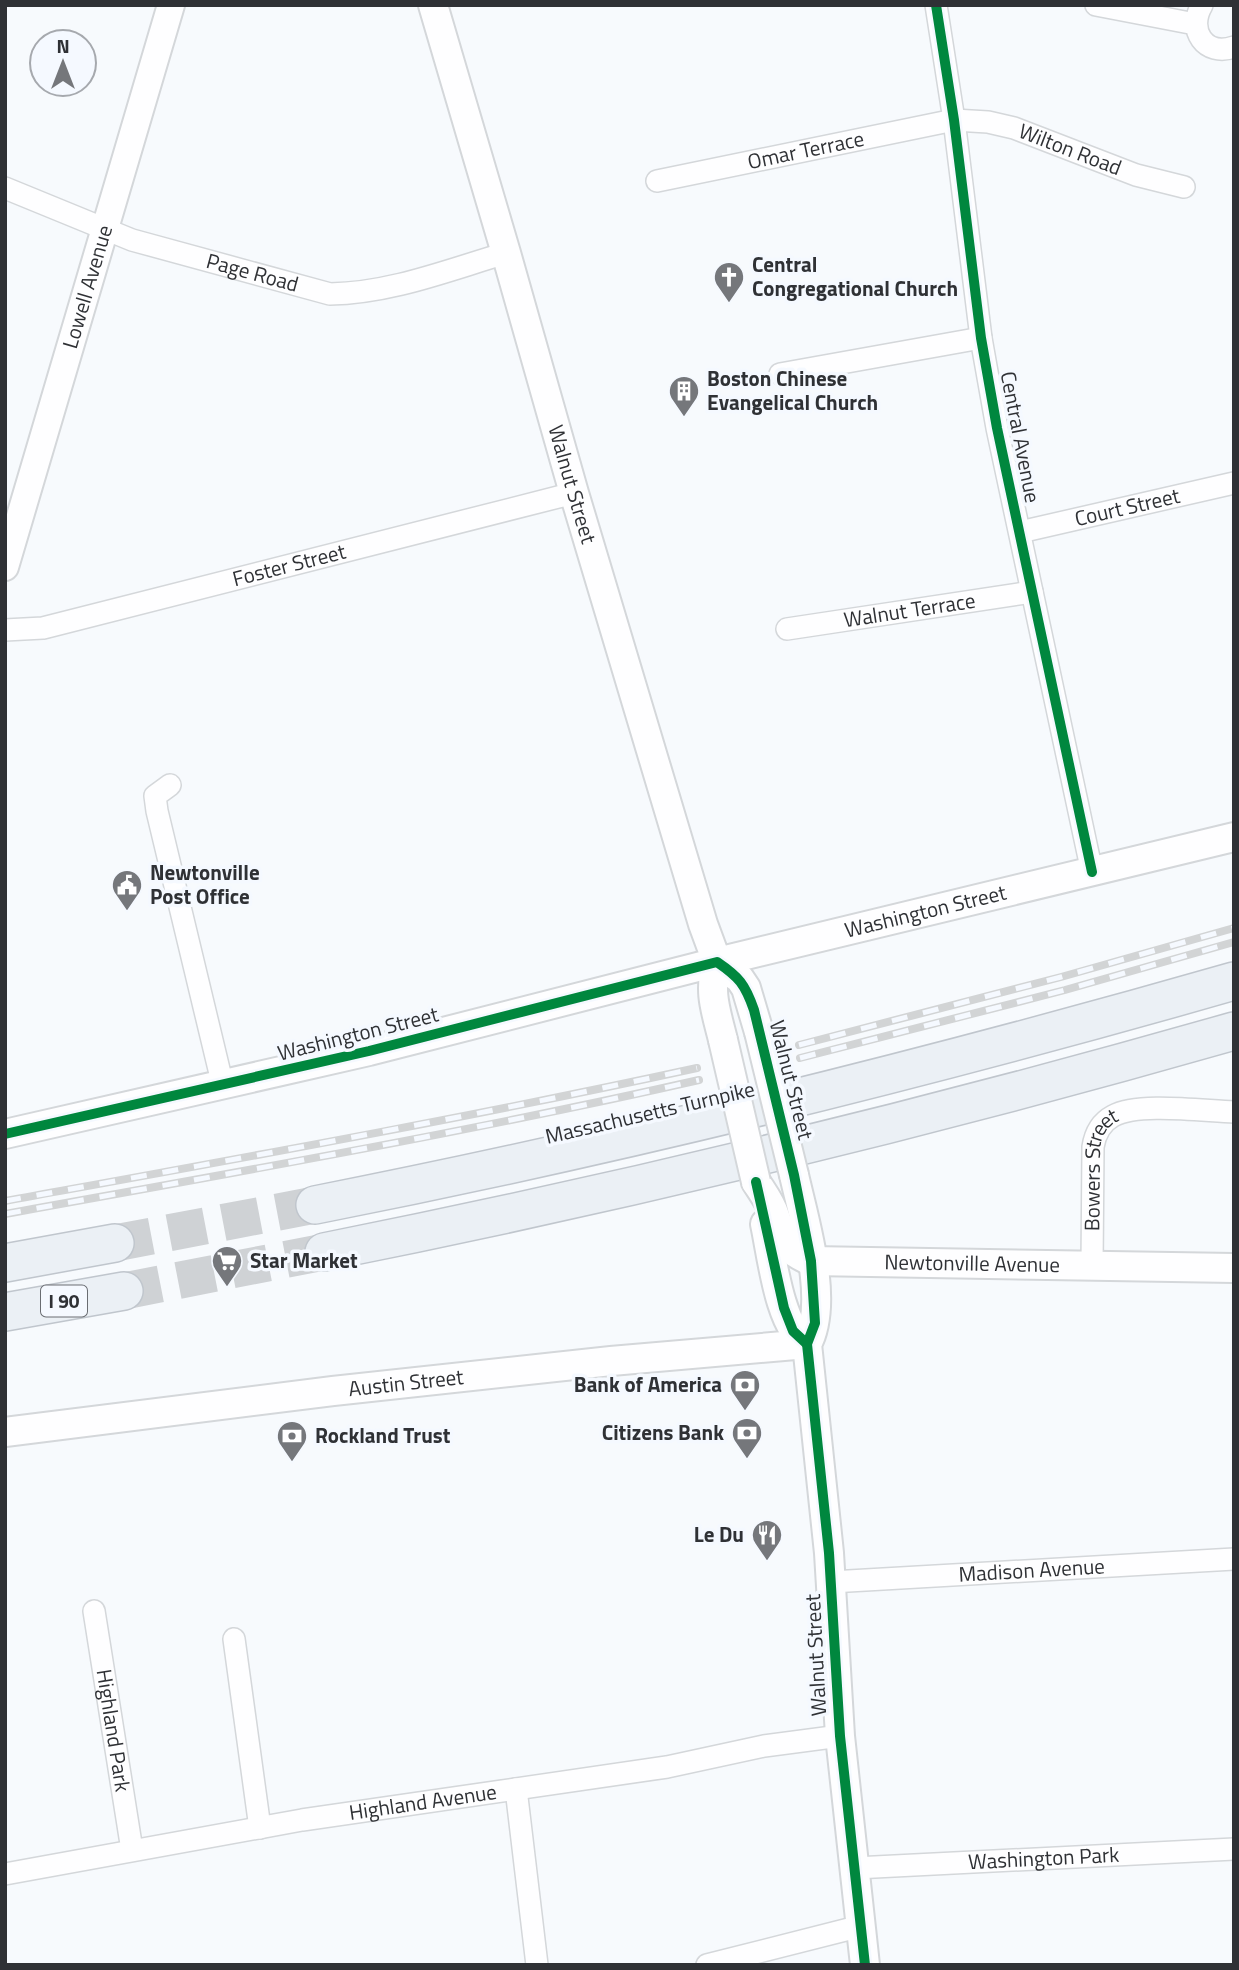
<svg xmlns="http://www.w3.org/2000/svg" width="1239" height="1970" font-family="'Titillium Web',sans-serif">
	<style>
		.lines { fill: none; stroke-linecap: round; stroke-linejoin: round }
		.motorway-tunnel { stroke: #cfd2d5; stroke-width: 37; stroke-dasharray: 37 18; stroke-linecap: butt }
		.minor-casing { stroke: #d4d7da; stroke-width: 24 }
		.tertiary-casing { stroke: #d4d7da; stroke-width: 30 }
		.secondary-casing { stroke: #d4d7da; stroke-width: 32 }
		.motorway-casing { stroke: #c0c6cd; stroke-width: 40 }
		.minor { stroke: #fefeff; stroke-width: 21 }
		.tertiary { stroke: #fefeff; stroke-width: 26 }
		.secondary { stroke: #fefeff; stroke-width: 28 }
		.motorway { stroke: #ebf0f5; stroke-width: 37 }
		.rail-casing { stroke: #d2d4d5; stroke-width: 8 }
		.rail { stroke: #f5f9ff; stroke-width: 5; stroke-dasharray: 16; stroke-linecap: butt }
		.secondary-bridge-casing { stroke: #d4d7da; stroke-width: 32; stroke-linecap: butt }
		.secondary-bridge { stroke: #fefeff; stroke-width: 28 }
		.cycleway-casing { stroke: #f5f9ff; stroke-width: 15 }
		.cycleway { stroke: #00873e; stroke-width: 10 }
		.labels { text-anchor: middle; stroke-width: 7; stroke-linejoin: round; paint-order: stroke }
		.shield { fill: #f5f9ff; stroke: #6a6d72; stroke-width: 2 }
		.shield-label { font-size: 19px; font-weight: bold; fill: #2f3135 }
		.street-label { font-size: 21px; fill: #2f3135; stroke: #f5f9ff }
		.poi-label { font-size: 21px; font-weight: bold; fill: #2f3135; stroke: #f5f9ff; text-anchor: start }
	</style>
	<rect width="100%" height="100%" fill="#f7fafd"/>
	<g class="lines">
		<g class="motorway-tunnel">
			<path d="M115,1243L315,1205"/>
			<path d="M124,1291L324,1252"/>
		</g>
		<g class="minor-casing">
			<g id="minor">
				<path d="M936,5L954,120L981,338L997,428L1092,872"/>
				<path d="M1096,5L1195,24"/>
				<path d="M1202,5C1187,30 1205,57 1234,47"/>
				<path id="s1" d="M657,181L954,120L988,122L1014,128L1136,175L1184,187"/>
				<path id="s2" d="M5,188L132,240L330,294C391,293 448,270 506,253"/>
				<path d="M780,374L981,338"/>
				<path id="s3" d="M1020,532L1234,483"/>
				<path id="s4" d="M787,629L1032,592"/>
				<path id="s5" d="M5,630L43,628L574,493"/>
				<path d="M170,785L155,796L157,811L223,1086"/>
				<path id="s6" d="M1092,1266L1093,1147C1095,1134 1100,1123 1113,1116C1138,1102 1203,1111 1234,1112"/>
				<path id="s7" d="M831,1582L1234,1559"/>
				<path id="s8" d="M94,1611L132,1850"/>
				<path d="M234,1639L260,1828"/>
				<path d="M516,1789L537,1965"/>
				<path id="s9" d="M855,1868L1234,1849"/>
				<path id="s10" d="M5,1874L302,1820L667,1767L764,1746L840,1736"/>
				<path d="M707,1965L861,1926"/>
			</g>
		</g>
		<g class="tertiary-casing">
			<g id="tertiary">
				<path id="s11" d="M5,567L171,5"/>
			</g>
		</g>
		<g class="secondary-casing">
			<g id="secondary">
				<path id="s12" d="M433,5L506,253L574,493L703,924L717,962L740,979L746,988L759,1032"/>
				<path d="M717,962C708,992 716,1011 723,1040"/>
				<path id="s13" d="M5,1134L369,1051L717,962L1234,837"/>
				<path d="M794,1175C804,1220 830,1302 807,1344L829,1553L840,1736L865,1965"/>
				<path id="s14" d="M756,1182C763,1193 771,1203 775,1216C784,1242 784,1250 811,1261L1234,1268"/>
				<path d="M765,1224C772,1256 779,1327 807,1344"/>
				<path id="s15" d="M5,1432L333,1391L611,1361L807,1344"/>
			</g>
		</g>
		<g class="motorway-casing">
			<g id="motorway">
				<path d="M315,1205C625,1144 930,1068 1234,981"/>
				<path d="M324,1252C630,1191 933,1117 1234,1031"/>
				<path d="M5,1263L115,1243"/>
				<path d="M5,1312L124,1291"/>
			</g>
		</g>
		<use href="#minor" class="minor"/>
		<use href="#tertiary" class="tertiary"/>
		<use href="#secondary" class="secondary"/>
		<use href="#motorway" class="motorway"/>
		<g class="rail-casing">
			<g id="rail">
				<path d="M799,1045L1061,977L1234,928"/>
				<path d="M800,1058L1065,990L1234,942"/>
				<path d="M5,1201C236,1159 467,1118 697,1068"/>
				<path d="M5,1214C237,1172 469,1132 699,1080"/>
			</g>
		</g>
		<use href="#rail" class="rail"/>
		<g class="secondary-bridge-casing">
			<g id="secondary-bridge">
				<path d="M759,1032L794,1175"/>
				<path d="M723,1040L756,1182"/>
			</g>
		</g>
		<use href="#secondary-bridge" class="secondary-bridge"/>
		<g class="cycleway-casing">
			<g id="cycleway">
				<path d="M936,5L954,120L981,338L997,428L1092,872"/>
				<path d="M5,1134L369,1051L717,962C739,977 745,984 754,1010L794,1175L811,1261L815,1323L807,1344L829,1553L840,1736L865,1965"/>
				<path d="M756,1182L784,1308L793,1331L807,1344"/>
			</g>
		</g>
		<use href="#cycleway" class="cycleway"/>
	</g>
	<defs>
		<g id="church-pin" transform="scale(1.575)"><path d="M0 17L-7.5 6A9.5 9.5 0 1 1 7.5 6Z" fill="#75777b" stroke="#f5f9ff"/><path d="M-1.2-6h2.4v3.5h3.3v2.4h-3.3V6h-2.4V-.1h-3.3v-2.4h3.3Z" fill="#fff"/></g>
		<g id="building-pin" transform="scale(1.575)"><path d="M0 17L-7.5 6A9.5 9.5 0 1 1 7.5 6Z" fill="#75777b" stroke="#f5f9ff"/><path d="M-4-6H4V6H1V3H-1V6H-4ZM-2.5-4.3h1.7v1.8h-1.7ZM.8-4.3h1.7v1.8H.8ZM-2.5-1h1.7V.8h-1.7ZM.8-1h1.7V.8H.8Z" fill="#fff"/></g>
		<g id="civic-pin" transform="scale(1.575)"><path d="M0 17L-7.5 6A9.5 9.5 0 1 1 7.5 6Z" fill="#75777b" stroke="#f5f9ff"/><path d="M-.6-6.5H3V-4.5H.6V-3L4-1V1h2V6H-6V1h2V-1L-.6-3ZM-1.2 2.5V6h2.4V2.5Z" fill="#fff"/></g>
		<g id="supermarket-pin" transform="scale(1.575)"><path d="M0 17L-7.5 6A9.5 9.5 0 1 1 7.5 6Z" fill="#75777b" stroke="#f5f9ff"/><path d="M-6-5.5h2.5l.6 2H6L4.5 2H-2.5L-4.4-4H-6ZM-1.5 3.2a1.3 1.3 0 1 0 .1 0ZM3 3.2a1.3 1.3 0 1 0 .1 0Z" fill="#fff"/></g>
		<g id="bank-pin" transform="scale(1.575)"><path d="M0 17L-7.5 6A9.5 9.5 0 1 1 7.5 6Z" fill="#75777b" stroke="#f5f9ff"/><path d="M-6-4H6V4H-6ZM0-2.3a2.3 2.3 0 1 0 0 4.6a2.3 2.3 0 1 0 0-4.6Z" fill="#fff"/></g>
		<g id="restaurant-pin" transform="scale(1.575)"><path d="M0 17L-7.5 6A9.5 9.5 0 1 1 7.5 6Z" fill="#75777b" stroke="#f5f9ff"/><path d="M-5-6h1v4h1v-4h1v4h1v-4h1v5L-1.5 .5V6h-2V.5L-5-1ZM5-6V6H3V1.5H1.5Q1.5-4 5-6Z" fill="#fff"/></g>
	</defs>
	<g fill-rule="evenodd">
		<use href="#church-pin" x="729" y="277"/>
		<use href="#building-pin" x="684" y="391"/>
		<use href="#civic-pin" x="127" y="885"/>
		<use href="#supermarket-pin" x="227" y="1261"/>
		<use href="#bank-pin" x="745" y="1385"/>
		<use href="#bank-pin" x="747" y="1433"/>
		<use href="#bank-pin" x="292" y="1436"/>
		<use href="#restaurant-pin" x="767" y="1535"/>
	</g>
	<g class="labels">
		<rect class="shield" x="41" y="1285.5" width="46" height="31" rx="5"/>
		<g class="shield-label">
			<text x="64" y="1308">I 90</text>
		</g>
		<g class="street-label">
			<text dy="7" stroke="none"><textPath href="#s1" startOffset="424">Wilton Road</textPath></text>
			<text dy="7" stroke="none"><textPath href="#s1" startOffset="152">Omar Terrace</textPath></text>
			<text dy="7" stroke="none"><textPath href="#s2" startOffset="262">Page Road</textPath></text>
			<text dy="7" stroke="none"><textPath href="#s11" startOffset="292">Lowell Avenue</textPath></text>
			<text transform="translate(1020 437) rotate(79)" y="7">Central Avenue</text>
			<text dy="7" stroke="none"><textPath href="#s12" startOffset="499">Walnut Street</textPath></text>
			<text dy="7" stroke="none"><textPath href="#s3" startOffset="110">Court Street</textPath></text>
			<text dy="7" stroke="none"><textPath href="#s5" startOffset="292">Foster Street</textPath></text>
			<text dy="7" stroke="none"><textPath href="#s4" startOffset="124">Walnut Terrace</textPath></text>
			<text dy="7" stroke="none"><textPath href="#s13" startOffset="947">Washington Street</textPath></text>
			<text transform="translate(358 1034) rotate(-14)" y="7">Washington Street</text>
			<text transform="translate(791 1080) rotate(76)" y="7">Walnut Street</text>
			<text transform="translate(650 1113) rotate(-13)" y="7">Massachusetts Turnpike</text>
			<text dy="7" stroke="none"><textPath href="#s6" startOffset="98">Bowers Street</textPath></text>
			<text dy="7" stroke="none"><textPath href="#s14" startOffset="261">Newtonville Avenue</textPath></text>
			<text dy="7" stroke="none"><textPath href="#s15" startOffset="404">Austin Street</textPath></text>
			<text dy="7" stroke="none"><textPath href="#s7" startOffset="201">Madison Avenue</textPath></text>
			<text transform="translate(816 1655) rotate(-93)" y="7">Walnut Street</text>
			<text dy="7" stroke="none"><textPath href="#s8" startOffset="121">Highland Park</textPath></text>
			<text dy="7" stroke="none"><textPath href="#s10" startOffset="424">Highland Avenue</textPath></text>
			<text dy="7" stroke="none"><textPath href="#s9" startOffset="189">Washington Park</textPath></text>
		</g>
		<g class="poi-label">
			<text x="752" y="272">Central<tspan x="752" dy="24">Congregational Church</tspan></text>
			<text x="707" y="386">Boston Chinese<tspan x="707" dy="24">Evangelical Church</tspan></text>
			<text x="150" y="880">Newtonville<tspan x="150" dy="24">Post Office</tspan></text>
			<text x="250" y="1268">Star Market</text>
			<text x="722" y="1392" text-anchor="end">Bank of America</text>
			<text x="724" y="1440" text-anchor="end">Citizens Bank</text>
			<text x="315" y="1443">Rockland Trust</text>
			<text x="744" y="1542" text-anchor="end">Le Du</text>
		</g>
	</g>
	<rect width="1239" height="1970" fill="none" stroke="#2f3135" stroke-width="14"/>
	<g transform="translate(63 63)"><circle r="33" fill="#f5f9ff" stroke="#a6a9ae" stroke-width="2"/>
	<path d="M0-5L12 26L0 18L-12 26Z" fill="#75777b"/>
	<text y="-10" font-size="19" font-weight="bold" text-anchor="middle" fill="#2f3135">N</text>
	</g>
</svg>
